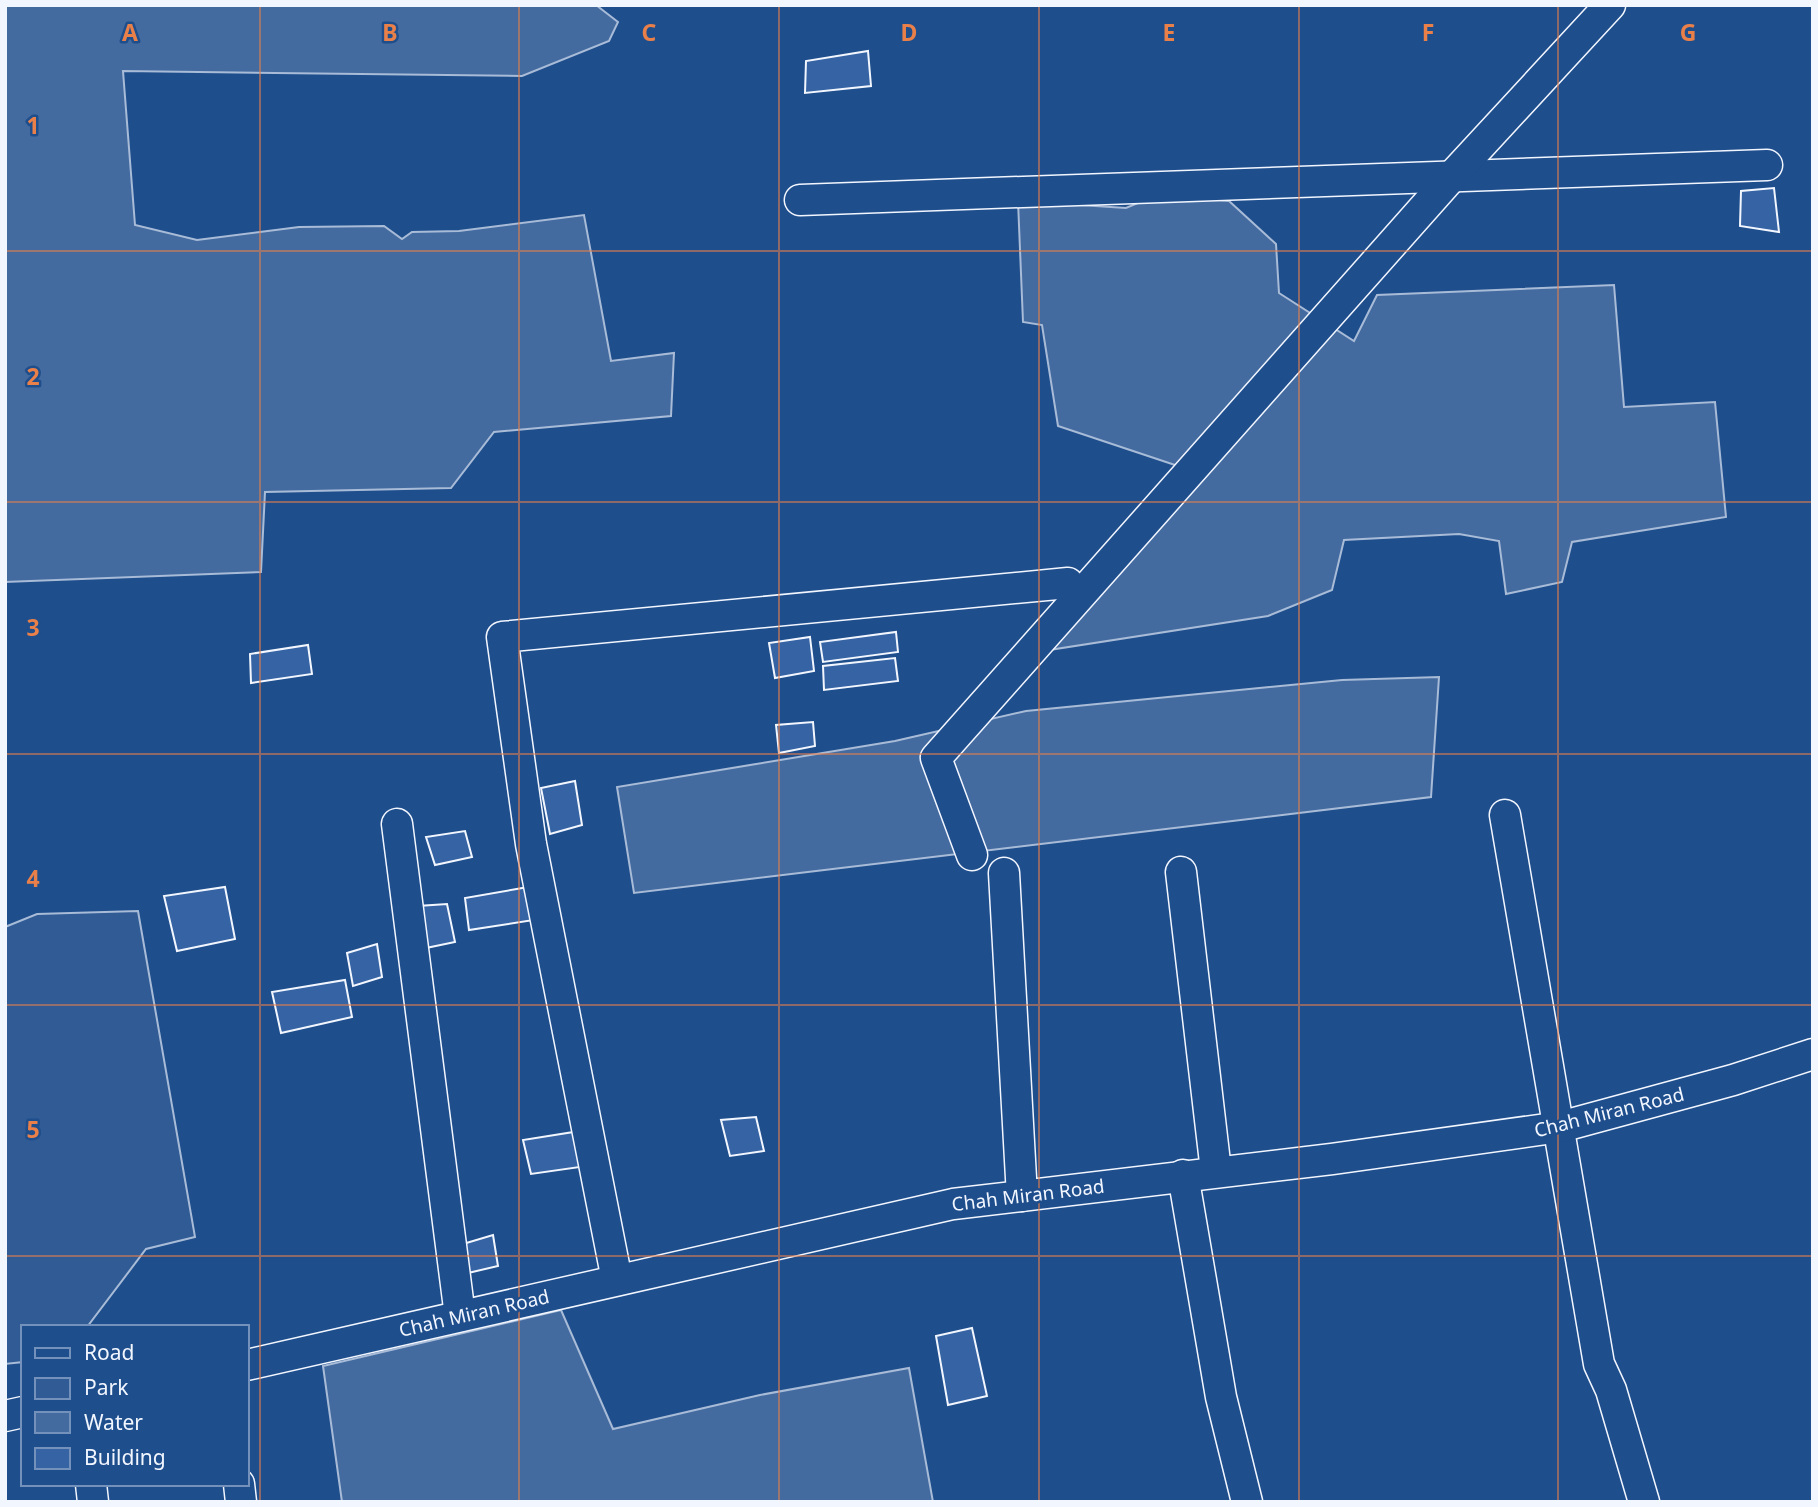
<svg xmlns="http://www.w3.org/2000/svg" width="1818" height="1507" font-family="'Noto Sans',sans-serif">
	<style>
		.green { fill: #305b95; stroke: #a8bbd7; stroke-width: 2 }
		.water { fill: #446ba0; stroke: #a8bbd7; stroke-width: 2 }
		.building { fill: #3563a3; stroke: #f2f6ff; stroke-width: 2 }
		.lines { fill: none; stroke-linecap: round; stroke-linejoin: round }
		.minor-casing { stroke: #f2f6ff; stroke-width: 33 }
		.minor { stroke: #1f4e8c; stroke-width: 30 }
		.grid { fill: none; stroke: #ea8049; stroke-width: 2; stroke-opacity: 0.55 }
		.labels { text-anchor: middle; stroke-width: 5; stroke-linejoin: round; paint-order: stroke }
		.street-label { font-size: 19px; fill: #f2f6ff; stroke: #1f4e8c }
		.grid-label { font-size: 23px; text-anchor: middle; font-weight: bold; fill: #ea8049; stroke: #1f4e8c; stroke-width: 5; stroke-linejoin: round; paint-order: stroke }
	</style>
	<rect width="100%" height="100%" fill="#1f4e8c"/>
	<path class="green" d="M138,911L195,1237L146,1249L87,1327H23V1362L5,1364V927L37,914Z"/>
	<g class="water">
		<path d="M5,5H596L618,22L609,41L522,76L123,71L135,225L197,240L299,227L384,226L402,239L412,232L459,231L584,215L611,361L674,353L671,416L494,432L451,488L265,492L261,572L5,582Z"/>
		<path d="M1159,194L1229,201L1276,244L1279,293L1354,341L1377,295L1614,285L1624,407L1715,402L1726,517L1572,542L1562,582L1506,594L1499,541L1459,534L1344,540L1332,590L1268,616L1049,650L1202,474L1058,426L1042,325L1023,322L1018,201L1126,208Z"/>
		<path d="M1439,677L1431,797L634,893L617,787L895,741L1026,711L1342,680Z"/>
		<path d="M561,1310L613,1429L760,1395L909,1368L933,1502H342L323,1366Z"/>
	</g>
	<g class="building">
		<path d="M868,51L871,86L805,93L806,61Z"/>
		<path d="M1774,188L1779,232L1740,226L1741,191Z"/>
		<path d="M896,632L898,652L823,662L820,642Z"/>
		<path d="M810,637L814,671L775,678L769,643Z"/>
		<path d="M308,645L312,674L251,683L250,654Z"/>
		<path d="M895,658L898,681L824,690L823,666Z"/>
		<path d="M813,722L815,746L779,753L776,725Z"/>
		<path d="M575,781L582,825L550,834L541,788Z"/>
		<path d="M465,831L472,857L435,865L426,837Z"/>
		<path d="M534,886L540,919L469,930L465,898Z"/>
		<path d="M225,887L235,939L177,951L164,896Z"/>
		<path d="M447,904L455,942L426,948L418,906Z"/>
		<path d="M377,944L382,977L353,986L347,953Z"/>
		<path d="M345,980L352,1017L281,1033L272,992Z"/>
		<path d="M756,1117L764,1151L730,1156L721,1120Z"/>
		<path d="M580,1131L587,1166L531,1174L523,1140Z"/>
		<path d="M493,1235L498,1266L468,1273L463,1244Z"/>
		<path d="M972,1328L987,1396L948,1405L936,1336Z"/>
	</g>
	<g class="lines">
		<g class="minor-casing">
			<g id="minor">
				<path d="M800,200L1767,165"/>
				<path d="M1505,815L1599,1364L1611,1390L1644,1502"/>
				<path d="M397,824L460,1316"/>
				<path d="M972,855L936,758L1454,174L1610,5"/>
				<path d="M1181,872L1216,1171"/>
				<path d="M1004,873L1022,1196"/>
				<path d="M1183,1175L1221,1397L1247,1502"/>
				<path d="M617,1280L531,844L502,637L1068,583"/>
				<path d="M247,1365L953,1204L1332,1159L1560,1127L1733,1080L1813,1054"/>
				<path d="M5,1416L23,1412"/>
				<path d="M91,1484L93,1502"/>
				<path d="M239,1484L241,1502"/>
			</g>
		</g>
		<use href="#minor" class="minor"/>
	</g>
	<path class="grid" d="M260,5V1502M519,5V1502M779,5V1502M1039,5V1502M1299,5V1502M1558,5V1502M5,251H1813M5,502H1813M5,754H1813M5,1005H1813M5,1256H1813"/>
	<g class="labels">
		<g class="street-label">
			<text transform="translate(1609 1112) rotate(-14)" y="7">Chah Miran Road</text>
			<text transform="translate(1028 1195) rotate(-7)" y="7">Chah Miran Road</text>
			<text transform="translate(474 1313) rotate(-13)" y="7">Chah Miran Road</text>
		</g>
	</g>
	<g class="grid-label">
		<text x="130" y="41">A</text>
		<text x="390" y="41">B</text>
		<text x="649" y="41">C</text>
		<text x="909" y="41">D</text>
		<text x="1169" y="41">E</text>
		<text x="1428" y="41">F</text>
		<text x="1688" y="41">G</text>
		<text x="33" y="134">1</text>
		<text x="33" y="385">2</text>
		<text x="33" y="636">3</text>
		<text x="33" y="887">4</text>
		<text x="33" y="1138">5</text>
	</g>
	<rect width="1818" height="1507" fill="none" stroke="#f2f6ff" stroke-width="14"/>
	<rect x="21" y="1325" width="228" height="161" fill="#1f4e8c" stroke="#7391ba" stroke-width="2"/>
	<rect x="35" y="1348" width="35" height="10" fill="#1f4e8c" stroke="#7391ba" stroke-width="2"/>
	<text x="84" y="1360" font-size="21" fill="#f2f6ff">Road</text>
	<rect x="35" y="1378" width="35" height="21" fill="#305b95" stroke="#7391ba" stroke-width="2"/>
	<text x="84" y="1395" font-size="21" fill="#f2f6ff">Park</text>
	<rect x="35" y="1412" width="35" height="21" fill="#446ba0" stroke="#7391ba" stroke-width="2"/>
	<text x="84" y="1430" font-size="21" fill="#f2f6ff">Water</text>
	<rect x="35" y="1448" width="35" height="21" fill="#3563a3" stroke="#7391ba" stroke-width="2"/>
	<text x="84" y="1465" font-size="21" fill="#f2f6ff">Building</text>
</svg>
